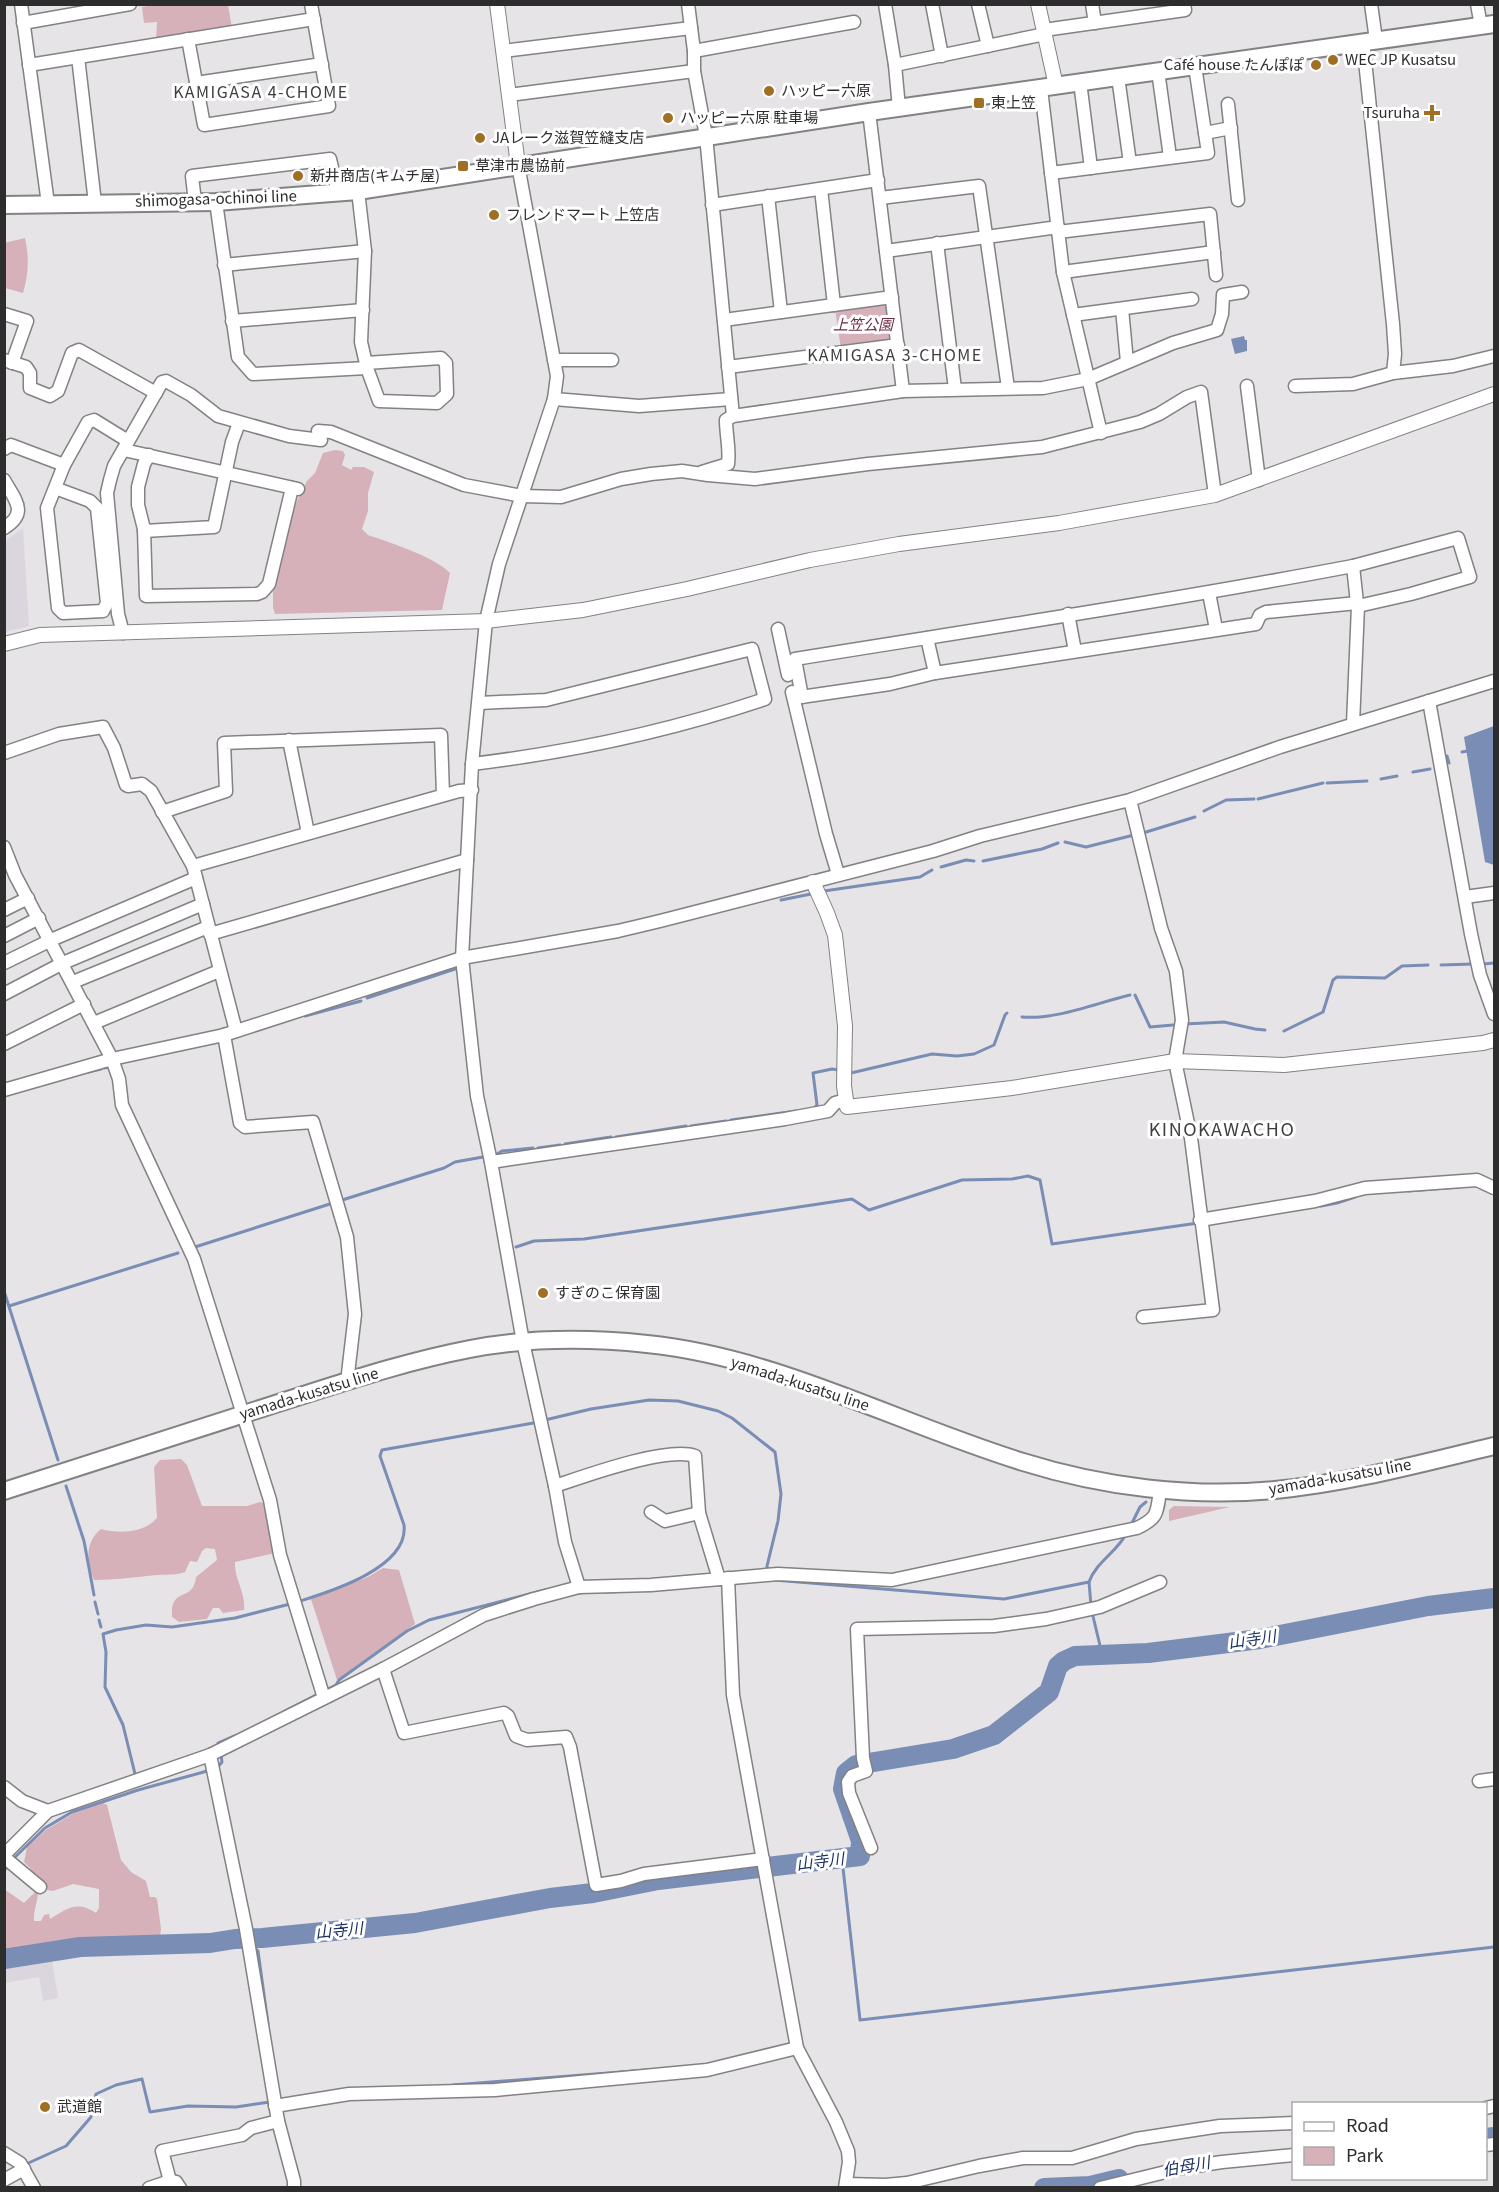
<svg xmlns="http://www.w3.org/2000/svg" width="1499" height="2192" font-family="Georgia,'Noto Sans JP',serif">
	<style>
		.built { fill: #dbd6de }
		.green { fill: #d6b1ba }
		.water { fill: #7a8db4 }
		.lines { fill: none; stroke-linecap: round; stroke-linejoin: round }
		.stream { stroke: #7a8db4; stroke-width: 3 }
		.river { stroke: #7a8db4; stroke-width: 20 }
		.minor-casing { stroke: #828183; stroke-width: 15 }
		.tertiary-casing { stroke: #828183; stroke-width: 16 }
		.secondary-casing { stroke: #828183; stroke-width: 20 }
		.minor { stroke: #fff; stroke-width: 12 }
		.tertiary { stroke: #fff; stroke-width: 14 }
		.secondary { stroke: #fff; stroke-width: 16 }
		.poi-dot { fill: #9f6f23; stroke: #fff; stroke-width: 2 }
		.labels { text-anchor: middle; stroke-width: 6; stroke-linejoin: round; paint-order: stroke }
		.poi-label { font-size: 15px; fill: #2e2d2e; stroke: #fff; text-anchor: start }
		.street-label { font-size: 15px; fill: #2e2d2e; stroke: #fff }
		.park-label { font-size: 15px; font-style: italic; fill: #6d2d42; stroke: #fff }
		.neighbourhood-label { font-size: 16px; letter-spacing: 1.5px; fill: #3e3d3f; stroke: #fff }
		.water-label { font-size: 16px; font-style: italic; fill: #1b3163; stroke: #fff }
		.quarter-label { font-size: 18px; letter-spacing: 1.5px; fill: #3e3d3f; stroke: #fff }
	</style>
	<rect width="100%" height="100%" fill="#e6e4e7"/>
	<g class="built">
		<path d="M23,528L29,626L5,632V541Z"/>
		<path d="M52,1960L58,1998L43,2001L39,1977L5,1983V1968Z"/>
	</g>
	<g class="green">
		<path d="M159,4L228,5L232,28L156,40L157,22L144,23L142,7Z"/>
		<path d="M25,238C29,258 29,272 23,293L5,288L4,243Z"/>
		<path d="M887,304L891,340L841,349L835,309Z"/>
		<path d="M335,450L343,451L345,455L342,465L351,470L353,467H364L374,472L368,493V511L362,529L368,535C389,542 435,557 450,573L442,610L275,614L273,607V586L291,513L307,481L315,473L323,453Z"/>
		<path d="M181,1459L187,1465L202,1506H247L260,1502L267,1504L271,1539L275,1553L235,1562C234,1579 246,1593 244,1610L223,1613L219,1608H213L207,1619L179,1622L172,1617C170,1585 193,1604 196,1577L217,1560L215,1549L206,1548L202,1551L197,1562L190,1561L185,1572C175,1576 167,1574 157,1575C135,1577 115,1580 94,1580C86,1561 85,1542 101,1529C120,1534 144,1533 157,1518L154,1467L160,1460Z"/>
		<path d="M1174,1506L1230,1507L1169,1521V1510Z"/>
		<path d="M383,1568L399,1570L415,1624L337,1680L311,1599L368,1577Z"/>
		<path d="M103,1803L107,1805L121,1860L131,1872L146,1881L150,1897H155L157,1899L161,1929L160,1937L154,1942L149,1943L144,1941L139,1943L122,1942L121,1944L116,1943V1939H114C106,1946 75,1946 63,1947L53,1941C35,1953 26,1955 5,1957L4,1889L24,1903L35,1892L38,1894C37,1904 33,1912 34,1921H41L44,1915L49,1914L50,1919C67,1909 76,1900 96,1913L99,1908V1889L73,1884L53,1891L36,1888L30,1873L31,1869L24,1862L27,1847L46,1830L74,1813Z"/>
	</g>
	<g class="water">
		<path d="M1244,336L1245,340H1247V351L1235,354L1231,339Z"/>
		<path d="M1494,726V865L1485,862L1464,737Z"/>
	</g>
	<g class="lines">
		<g class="stream">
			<path d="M1462,752L1467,751"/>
			<path d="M1447,756L1449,763"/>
			<path d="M1413,772L1430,769"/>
			<path d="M1381,779L1397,776"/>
			<path d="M1327,783L1367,781"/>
			<path d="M1258,799L1323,783"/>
			<path d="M1204,811L1226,800L1254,799"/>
			<path d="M1143,833L1195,817"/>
			<path d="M1065,842L1086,847L1134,835"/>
			<path d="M983,861L1042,849L1058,843"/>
			<path d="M941,867L966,860L974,861"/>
			<path d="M824,891L920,877L932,870"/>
			<path d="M781,900L811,894"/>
			<path d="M1483,964L1494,963"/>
			<path d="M1441,965L1473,964"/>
			<path d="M1135,995L1150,1027L1173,1025"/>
			<path d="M367,998L455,969"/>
			<path d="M305,1016L361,1001"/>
			<path d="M1022,1017C1056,1020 1096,1003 1130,995"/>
			<path d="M1185,1024L1224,1022L1255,1029L1265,1030"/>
			<path d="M1284,1031L1323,1012L1333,980L1337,977L1385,978L1402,966L1428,965"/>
			<path d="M104,1068L108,1067"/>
			<path d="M88,1072L101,1069"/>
			<path d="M851,1073L932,1054L957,1056L974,1054L994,1045L1005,1015L1007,1013"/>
			<path d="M814,1108L817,1105L813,1073L832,1069L839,1070"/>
			<path d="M731,1120L796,1111"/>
			<path d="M691,1126L726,1121"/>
			<path d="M616,1137L686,1126"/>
			<path d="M565,1144L611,1137"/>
			<path d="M538,1148L560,1145"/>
			<path d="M497,1154L502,1151L533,1148"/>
			<path d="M1408,1191L1459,1187"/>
			<path d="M339,1201L444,1168L455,1162L483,1157"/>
			<path d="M1321,1206L1337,1203L1355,1197"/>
			<path d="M195,1247L333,1203"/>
			<path d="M516,1247L534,1241L584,1239L852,1199L869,1210L962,1180L1012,1179L1028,1176L1040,1180L1052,1244L1198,1223"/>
			<path d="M4,1291L58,1460"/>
			<path d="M9,1306L178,1253"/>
			<path d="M545,1420L591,1409L649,1400L678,1401L718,1411L732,1418L775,1452L781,1494L778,1521L767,1566L768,1572"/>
			<path d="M66,1486L84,1541L94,1595"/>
			<path d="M1131,1525L1140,1507L1146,1502"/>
			<path d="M774,1580L1004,1599L1089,1582L1091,1606"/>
			<path d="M1089,1582C1096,1562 1117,1552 1126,1534"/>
			<path d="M605,1592L631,1591"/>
			<path d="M95,1602L98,1614"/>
			<path d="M297,1602C329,1592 409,1568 404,1525L380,1456L382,1450L539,1422"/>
			<path d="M1092,1612L1102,1654"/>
			<path d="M99,1620L101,1627"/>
			<path d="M326,1690L336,1685L339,1680L407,1631L429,1620L545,1590"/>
			<path d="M283,1712L320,1693"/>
			<path d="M219,1746L218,1743L234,1736"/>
			<path d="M217,1768L222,1762L221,1755"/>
			<path d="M136,1778L123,1725L105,1687L106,1652L103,1634L116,1630L146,1625L172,1627L235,1618L290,1604"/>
			<path d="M13,1859L45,1828L72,1812L138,1790L211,1770"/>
			<path d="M843,1868L860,2020L1494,1947"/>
			<path d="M4,1871L9,1864"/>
			<path d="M253,1947L258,1951L268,2024"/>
			<path d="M453,2085L647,2070"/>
			<path d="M24,2165L66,2146L91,2117L96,2094L116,2085L142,2079L150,2112L188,2106L236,2107L270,2102"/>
		</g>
		<g class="river">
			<path d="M4,1959L80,1947L210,1943L235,1939L262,1938L415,1923L550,1898L593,1893L658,1880L860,1856L861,1841L843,1789L846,1773L856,1765L953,1749L994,1735L1049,1692L1058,1666L1064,1661L1075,1656L1148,1653L1260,1639L1428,1606L1494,1598"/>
			<path d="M1486,2138L1494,2137"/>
			<path d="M1044,2188L1090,2186L1119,2179"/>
		</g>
		<g class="minor-casing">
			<g id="minor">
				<path d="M21,4L48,204"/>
				<path d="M688,4L694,51V71L706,136L733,416"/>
				<path d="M885,4L895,65L899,108"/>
				<path d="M932,4L942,56"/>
				<path d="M978,4L988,46"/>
				<path d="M1092,4L1095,23"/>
				<path d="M1371,4L1376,40"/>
				<path d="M1477,4L1481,26"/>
				<path d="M23,23L130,4"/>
				<path d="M1044,30L1185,10L1184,4"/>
				<path d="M188,39L204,125L329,106L311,4"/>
				<path d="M1363,42L1393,324L1395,354L1393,373"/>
				<path d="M503,51L691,28"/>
				<path d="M694,51L854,22"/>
				<path d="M78,57L95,203"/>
				<path d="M29,65L314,19"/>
				<path d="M895,65L1045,34"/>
				<path d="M1158,71L1170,157"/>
				<path d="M1118,77L1130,163"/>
				<path d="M1080,82L1091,168"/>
				<path d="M196,83L322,64"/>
				<path d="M1041,89L1063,272L1101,433"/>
				<path d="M509,95L694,71"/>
				<path d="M1228,104L1238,200"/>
				<path d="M869,112L903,391"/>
				<path d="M1205,133L1231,128"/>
				<path d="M518,165L557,376L554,399L499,564L486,621L472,764L462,958L477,1096L491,1162L523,1342L555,1486L565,1542L579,1587"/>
				<path d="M1051,173L1208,153L1195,66"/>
				<path d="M821,189L834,305"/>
				<path d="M768,196L781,312"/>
				<path d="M880,198L979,186L1008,388"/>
				<path d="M195,202L192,176L330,159L338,193"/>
				<path d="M216,202L238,357L253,374L367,368L361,342L365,251L358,191"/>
				<path d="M712,205L878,180"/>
				<path d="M1058,232L1210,214L1216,275"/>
				<path d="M937,243L955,389"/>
				<path d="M886,251L1058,227"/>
				<path d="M224,265L365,251"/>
				<path d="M1063,272L1214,252"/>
				<path d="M1122,309L1127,362"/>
				<path d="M4,314L27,321L12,363"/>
				<path d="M1073,315L1192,299"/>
				<path d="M724,320L892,297"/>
				<path d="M232,321L363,310"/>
				<path d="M4,360L26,367L30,373V388L50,396L58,391L72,353L79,350L156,393"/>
				<path d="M554,360H612"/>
				<path d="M366,363L441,358L446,363L447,394L437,403L379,401L367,368"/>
				<path d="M728,367L898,345"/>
				<path d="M1247,386L1259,480"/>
				<path d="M1295,386L1353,384L1393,373L1453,366L1494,356"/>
				<path d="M554,399L639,406L731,399"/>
				<path d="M318,431L331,432L464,485L522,496L561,497L621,479L651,474L682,471L708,475L755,479L868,464L1042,447L1140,422L1159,414L1187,397L1201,392L1215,495"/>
				<path d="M4,449L11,445L64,465"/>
				<path d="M124,450L298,489"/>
				<path d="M149,455L144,464L138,487V505L144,529L146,596L257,594L262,592L269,584L292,488"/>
				<path d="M702,472L728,464C730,449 726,435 726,420L733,416L903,391L1043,388L1088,379L1173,343L1217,330L1222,314L1223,295L1242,292"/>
				<path d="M4,480C15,500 29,513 4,528"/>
				<path d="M55,488L90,501L97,508L107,603L103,611L63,613L58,608L47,508L64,465L88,422L94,420L128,441"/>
				<path d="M144,531L214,527L232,442L239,423"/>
				<path d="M1209,593L1216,629"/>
				<path d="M1068,614L1075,651"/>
				<path d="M778,629L788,675"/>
				<path d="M123,633L118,614L107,493L110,480L114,466L162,382L166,381L191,395L218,416L289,436L321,440"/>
				<path d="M927,638L935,673"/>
				<path d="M792,692L826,834L838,874"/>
				<path d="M802,697L795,659C981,629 1168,601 1353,566L1357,603"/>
				<path d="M794,698L890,684L935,673L1256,624L1260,615L1266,612L1357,603L1358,606L1411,594L1470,577L1458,538L1353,566"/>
				<path d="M1429,701L1471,934L1480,975L1494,1014"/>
				<path d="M1353,724L1358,606"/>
				<path d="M289,740L308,833"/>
				<path d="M4,753L59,734L103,727L114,748L126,785L128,786L142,784L151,791L193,866L236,1031"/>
				<path d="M472,764C571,752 670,731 765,699L752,649L546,700L479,703"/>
				<path d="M1130,800L1161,928L1176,971L1182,1020L1175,1061L1191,1138L1213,1310L1143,1317"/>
				<path d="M162,812L226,791L224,743L441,735L443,795"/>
				<path d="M4,847L15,875L112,1059L119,1079L122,1105L194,1259L270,1500L280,1555L324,1698"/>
				<path d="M193,866L459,791L472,790"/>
				<path d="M1465,897L1494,893"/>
				<path d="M4,910L28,898"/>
				<path d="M210,934L467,860"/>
				<path d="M4,936L39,918"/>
				<path d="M4,963L51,940L196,878"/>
				<path d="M73,982L208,927"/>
				<path d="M4,994L63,963L203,904"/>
				<path d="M94,1023L219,971"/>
				<path d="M224,1035L240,1123L245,1127L313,1122L347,1237L355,1314L347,1382"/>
				<path d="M4,1044L84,1004"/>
				<path d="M4,1090L112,1059L224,1035L462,958L618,931L660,921L933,851L980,836L1130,800L1280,747L1494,681"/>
				<path d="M491,1162L785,1119L828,1111L835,1103L846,1100"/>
				<path d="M1200,1220L1315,1201L1365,1188L1477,1180L1494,1188"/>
				<path d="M555,1486C585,1476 667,1446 695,1456L699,1513L719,1579"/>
				<path d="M651,1512L665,1521L699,1513"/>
				<path d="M728,1578L733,1695L797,2048L836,2122L848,2151L849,2162L845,2188"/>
				<path d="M383,1669L404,1733L504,1713L508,1716L516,1736L527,1740L566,1737L570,1747L596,1885L621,1881L644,1874L763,1859"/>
				<path d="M210,1755L246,1929L278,2121L294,2181V2188"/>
				<path d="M1479,1781L1494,1779"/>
				<path d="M4,1787L22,1801L48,1811"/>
				<path d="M871,1848L849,1793L848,1782L852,1776L866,1771L863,1758L857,1629L994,1626L1046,1619L1100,1607L1160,1582"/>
				<path d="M4,1855L48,1811L210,1755L383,1669L484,1615L534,1599L579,1587L651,1585L778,1574L892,1580L1137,1528C1158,1518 1157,1513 1160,1490"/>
				<path d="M4,1857L40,1887"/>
				<path d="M275,2106L349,2094L495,2090L707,2070L797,2048"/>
				<path d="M1486,2108L1494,2106"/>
				<path d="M1486,2145L1494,2144"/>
				<path d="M4,2153L20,2163L34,2188"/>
				<path d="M4,2180L24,2169"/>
				<path d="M170,2181L162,2151L242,2135L251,2128L278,2121"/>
				<path d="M847,2184L885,2185L907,2183L979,2166L1023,2158H1072L1136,2139L1220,2126L1294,2123"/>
				<path d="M149,2188L170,2181L176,2182L180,2188"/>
				<path d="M1100,2188L1182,2168L1222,2162L1294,2155"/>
			</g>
		</g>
		<g class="tertiary-casing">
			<g id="tertiary">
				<path d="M497,4L518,165"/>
				<path d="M1038,4L1056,86"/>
				<path d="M4,644L40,635L486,621L583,610L687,589L810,560L899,544L1059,523L1215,495L1494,394"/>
				<path d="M813,882L827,913L835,935L845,1026L844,1086L847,1107L1012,1088L1175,1061L1284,1065L1483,1043L1494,1040"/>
			</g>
		</g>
		<g class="secondary-casing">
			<g id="secondary">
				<path d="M4,205L216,202L358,191L869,112L1494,24"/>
				<path d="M4,1491C93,1463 181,1434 269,1406C336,1385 402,1362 470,1349C527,1338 590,1338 647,1344C777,1357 899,1424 1023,1462C1103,1487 1191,1498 1275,1490C1349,1483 1422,1463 1494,1446"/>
			</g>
		</g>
		<use href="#minor" class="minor"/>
		<use href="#tertiary" class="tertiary"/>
		<use href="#secondary" class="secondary"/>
	</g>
	<g class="poi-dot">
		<circle cx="1333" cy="60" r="6"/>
		<circle cx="1316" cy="65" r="6"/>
		<circle cx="769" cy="91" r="6"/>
		<rect x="973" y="97" width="12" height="12" rx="3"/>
		<path d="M1429 104h6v6h6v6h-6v6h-6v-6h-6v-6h6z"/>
		<circle cx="668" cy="118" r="6"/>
		<circle cx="480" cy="138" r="6"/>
		<rect x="457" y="160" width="12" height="12" rx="3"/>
		<circle cx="298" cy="176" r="6"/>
		<circle cx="494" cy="215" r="6"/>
		<circle cx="543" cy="1293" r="6"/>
		<circle cx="45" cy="2107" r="6"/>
	</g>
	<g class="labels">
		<g class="poi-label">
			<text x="1345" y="65">WEC JP Kusatsu</text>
			<text x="1304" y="70" text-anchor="end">Café house たんぽぽ</text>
			<text x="781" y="96">ハッピー六原</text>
			<text x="991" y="108">東上笠</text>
			<text x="1420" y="118" text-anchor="end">Tsuruha</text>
			<text x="680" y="123">ハッピー六原 駐車場</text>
			<text x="492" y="143">JAレーク滋賀笠縫支店</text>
			<text x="475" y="171">草津市農協前</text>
			<text x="310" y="181">新井商店(キムチ屋)</text>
			<text x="506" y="220">フレンドマート 上笠店</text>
			<text x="555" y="1298">すぎのこ保育園</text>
			<text x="57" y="2112">武道館</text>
		</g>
		<g class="street-label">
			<text transform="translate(216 199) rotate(-2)" y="5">shimogasa-ochinoi line</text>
			<text transform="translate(800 1384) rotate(18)" y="5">yamada-kusatsu line</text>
			<text transform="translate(309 1394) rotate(-17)" y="5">yamada-kusatsu line</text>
			<text transform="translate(1340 1477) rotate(-10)" y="5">yamada-kusatsu line</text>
		</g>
		<g class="park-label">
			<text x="863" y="330">上笠公園</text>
		</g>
		<g class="neighbourhood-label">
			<text x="261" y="98">KAMIGASA 4-CHOME</text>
			<text x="895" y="361">KAMIGASA 3-CHOME</text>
		</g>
		<g class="water-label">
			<text transform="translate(1252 1639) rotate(-8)" y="6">山寺川</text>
			<text transform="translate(820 1861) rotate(-7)" y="6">山寺川</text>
			<text transform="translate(339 1930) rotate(-6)" y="6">山寺川</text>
			<text transform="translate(1186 2166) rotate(-10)" y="6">伯母川</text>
		</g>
		<g class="quarter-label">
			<text x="1222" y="1136">KINOKAWACHO</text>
		</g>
	</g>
	<rect width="1499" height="2192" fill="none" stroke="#2e2d2e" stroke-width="12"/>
	<rect x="1292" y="2102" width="195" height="78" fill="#ffffff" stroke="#ababab" stroke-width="1.5"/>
	<rect x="1304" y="2122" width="30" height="9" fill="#ffffff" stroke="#ababab" stroke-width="1.5"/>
	<text x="1346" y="2132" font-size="18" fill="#2e2d2e">Road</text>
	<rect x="1304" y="2147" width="30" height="18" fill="#d6b1ba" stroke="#ababab" stroke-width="1.5"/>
	<text x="1346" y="2162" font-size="18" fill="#2e2d2e">Park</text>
</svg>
